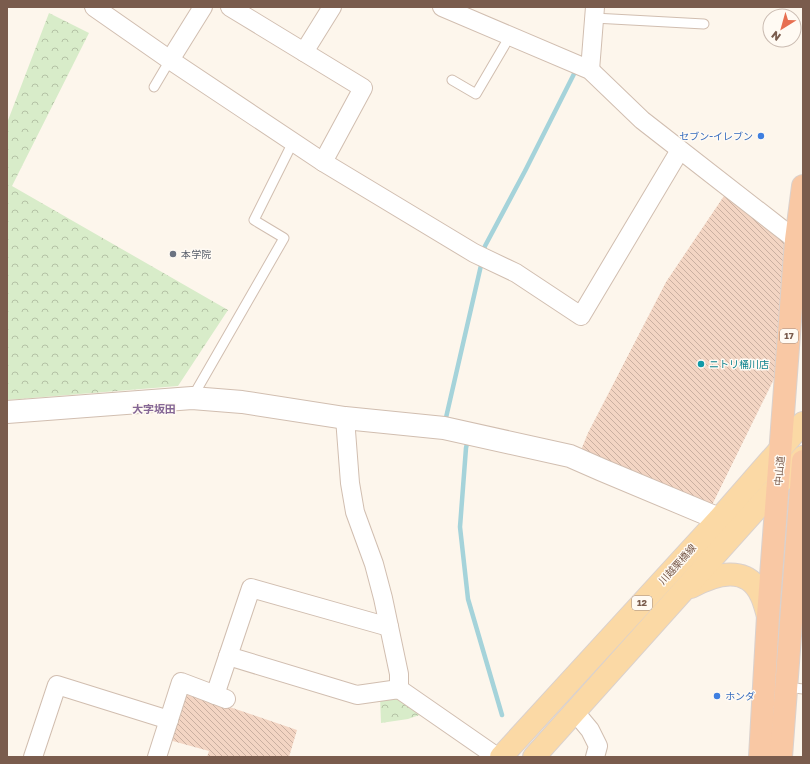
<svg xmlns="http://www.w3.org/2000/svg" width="810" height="764" font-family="'Golos Text','Noto Sans JP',sans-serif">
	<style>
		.forest { fill: url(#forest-crowns) }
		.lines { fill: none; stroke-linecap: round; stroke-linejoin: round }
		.stream { stroke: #a5d3da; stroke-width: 4.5 }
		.building { fill: url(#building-back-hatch) }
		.service-casing { stroke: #d1beb0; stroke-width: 11 }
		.minor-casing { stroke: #d1beb0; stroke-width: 20 }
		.tertiary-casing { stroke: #d1beb0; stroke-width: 24 }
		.primary-casing { stroke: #dad1cd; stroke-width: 24 }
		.trunk-casing { stroke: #dad1cd; stroke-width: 24 }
		.service { stroke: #fff; stroke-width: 9 }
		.minor { stroke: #fff; stroke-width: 18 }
		.tertiary { stroke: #fff; stroke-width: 22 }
		.primary { stroke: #fbd9a5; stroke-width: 22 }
		.trunk { stroke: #f9c8a4; stroke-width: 22 }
		.shop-dot { fill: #3f7fe0; stroke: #fffaf3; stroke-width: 1.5 }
		.worship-dot { fill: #6b7280; stroke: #fffaf3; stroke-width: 1.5 }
		.culture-dot { fill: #0f9aa8; stroke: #fffaf3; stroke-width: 1.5 }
		.labels { text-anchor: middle; stroke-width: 3; stroke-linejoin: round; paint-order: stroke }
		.shield { fill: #fffaf3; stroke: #a28b7f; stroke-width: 1 }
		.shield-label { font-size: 9px; font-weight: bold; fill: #7a5c4d }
		.shop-label { font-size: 10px; fill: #366cbe; stroke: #fffaf3; text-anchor: end }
		.worship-label { font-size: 10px; fill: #5b616d; stroke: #fffaf3; text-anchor: start }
		.culture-label { font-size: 10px; fill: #0d838f; stroke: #fffaf3; text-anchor: start }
		.street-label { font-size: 10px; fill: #7a5c4d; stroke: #fffaf3 }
		.neighbourhood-label { font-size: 11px; font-weight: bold; fill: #846695; stroke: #fffaf3 }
	</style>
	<defs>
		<pattern id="forest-crowns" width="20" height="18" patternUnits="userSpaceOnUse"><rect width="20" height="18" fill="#d8ecc9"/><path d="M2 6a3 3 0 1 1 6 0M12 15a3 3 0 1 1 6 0" fill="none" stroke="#b4c2a5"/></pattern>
		<pattern id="building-back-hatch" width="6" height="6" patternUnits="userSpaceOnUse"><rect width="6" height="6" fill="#f3d5c3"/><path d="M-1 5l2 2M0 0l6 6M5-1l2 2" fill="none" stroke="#cab0a1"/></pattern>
	</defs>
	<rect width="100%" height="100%" fill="#fdf6ec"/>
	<g class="forest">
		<path d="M49,13L89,33L12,186L228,310L178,386L7,400V123Z"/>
		<path d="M399,689L431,711L408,719L381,723L380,696Z"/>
	</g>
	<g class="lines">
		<g class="stream">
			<path d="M483,254L485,246L525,171L577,68"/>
			<path d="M445,422L482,261"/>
			<path d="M468,439L466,448L460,527L468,599L502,715"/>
		</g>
	</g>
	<g class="building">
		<path d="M726,193L789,242L780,349L774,379L711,507L581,450L588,433L666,282Z"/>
		<path d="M183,691L297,730L289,757H207L209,751L169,740Z"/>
	</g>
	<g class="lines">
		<g class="service-casing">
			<g id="service">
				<path d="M594,18L704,24"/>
				<path d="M452,80L476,94L510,36"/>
				<path d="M154,87L170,60"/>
				<path d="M192,398L284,238L254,220L293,142"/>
				<path d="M787,687L803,689"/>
			</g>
		</g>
		<g class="minor-casing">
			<g id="minor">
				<path d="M94,7L170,60L323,162L474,253L516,273L581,316L680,150"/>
				<path d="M230,7L363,88L323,162"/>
				<path d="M442,7L590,70L642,120L796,240L803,244"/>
				<path d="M304,52L332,7"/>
				<path d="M170,60L203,7"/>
				<path d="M590,70L595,7"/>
				<path d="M345,418L350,483L355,512L374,564L383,598L399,674V689"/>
				<path d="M228,656L357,695L399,689L497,757"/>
				<path d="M215,695L251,588L389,627"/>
				<path d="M575,712L590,730L598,746L595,757"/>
				<path d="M33,757L57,685L169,720"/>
				<path d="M157,757L181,682L226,699"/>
			</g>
		</g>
		<g class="tertiary-casing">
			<path id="tertiary" d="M7,412L192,398L242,402L345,418L444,428L570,456L602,470L719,519"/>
		</g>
		<g class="primary-casing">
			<g id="primary">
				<path d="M691,587C715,574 747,564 761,595C764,601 766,609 768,616"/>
				<path d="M501,757L719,519L803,423"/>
				<path d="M534,757L803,457"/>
			</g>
		</g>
		<g class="trunk-casing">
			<g id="trunk">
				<path d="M760,757L768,616L796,240L803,186"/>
				<path d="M781,757L803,461"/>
			</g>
		</g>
		<use href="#service" class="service"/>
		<use href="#minor" class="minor"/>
		<use href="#tertiary" class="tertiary"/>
		<use href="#primary" class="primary"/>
		<use href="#trunk" class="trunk"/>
	</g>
	<g class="shop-dot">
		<circle cx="761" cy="136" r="4"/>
		<circle cx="717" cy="696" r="4"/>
	</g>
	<circle class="worship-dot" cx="173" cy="254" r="4"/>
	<circle class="culture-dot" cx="701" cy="364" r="4"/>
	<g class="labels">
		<g class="shield">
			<rect x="780" y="329" width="18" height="14" rx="3"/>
			<rect x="632" y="596" width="20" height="14" rx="3"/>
		</g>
		<g class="shield-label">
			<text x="789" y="339">17</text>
			<text x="642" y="606">12</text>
		</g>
		<g class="shop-label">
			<text x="753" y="140">セブン-イレブン</text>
			<text x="725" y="700" text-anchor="start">ホンダ</text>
		</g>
		<g class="worship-label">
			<text x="181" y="258">本学院</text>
		</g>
		<g class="culture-label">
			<text x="709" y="368">ニトリ桶川店</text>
		</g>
		<g class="street-label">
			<text transform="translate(779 471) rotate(-85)" y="4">中山道</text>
			<text transform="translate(677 564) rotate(-48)" y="4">川越栗橋線</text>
		</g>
		<g class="neighbourhood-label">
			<text x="154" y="413">大字坂田</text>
		</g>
	</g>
	<rect width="810" height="764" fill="none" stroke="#7a5c4d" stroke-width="16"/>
	<g transform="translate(782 28) rotate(217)"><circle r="19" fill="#fffaf3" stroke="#cabbb1"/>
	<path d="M0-3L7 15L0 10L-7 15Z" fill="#e76f51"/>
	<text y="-6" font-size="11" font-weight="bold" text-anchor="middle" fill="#7a5c4d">N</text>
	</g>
</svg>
